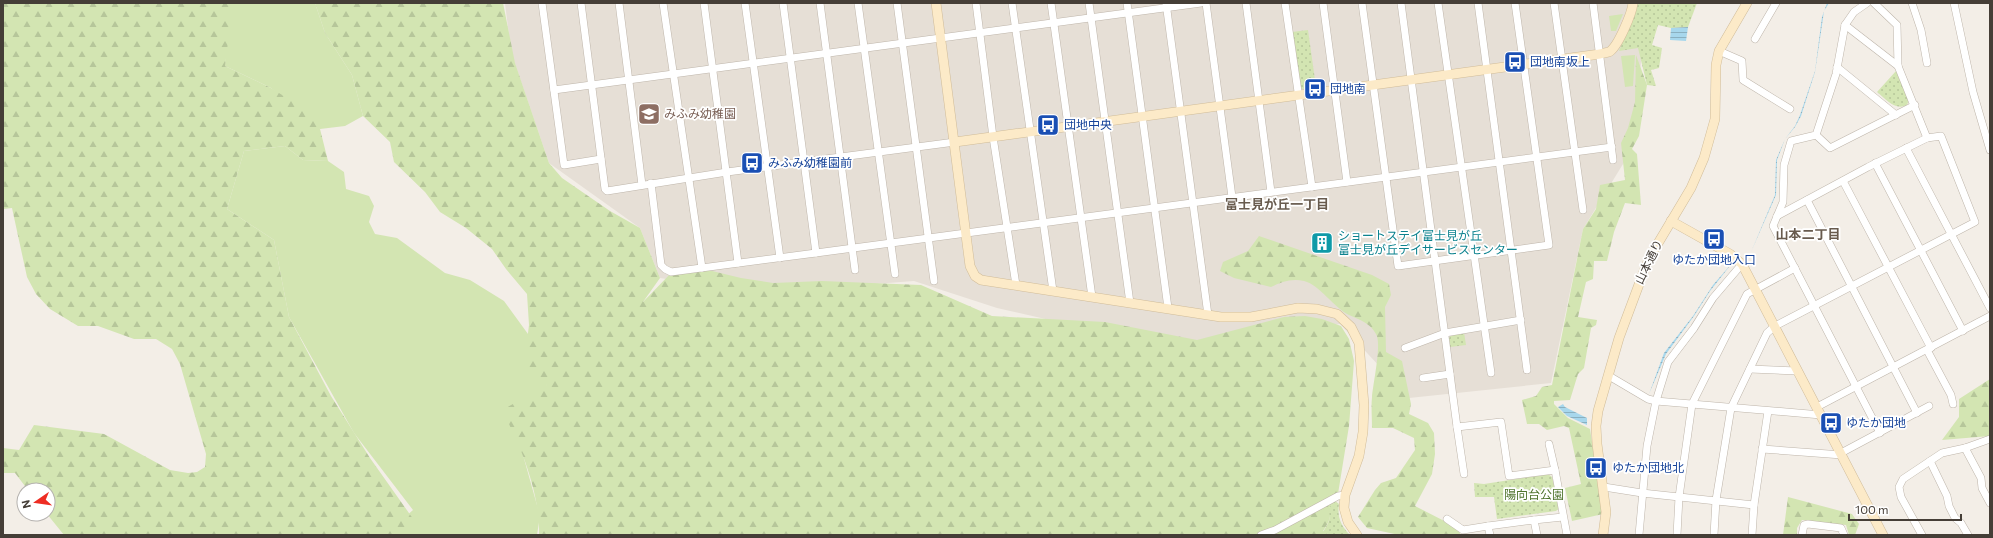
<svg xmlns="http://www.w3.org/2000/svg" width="1993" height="538" font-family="Commissioner,'Noto Sans JP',sans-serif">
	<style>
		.residential { fill: #e6dfd6 }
		.green { fill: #d3e5b2 }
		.forest { fill: url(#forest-firs) }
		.park { fill: url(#park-dots) }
		.water { fill: url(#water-rules) }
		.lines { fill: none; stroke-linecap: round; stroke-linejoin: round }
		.street-casing { stroke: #beb5aa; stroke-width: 8 }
		.secondary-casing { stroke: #d0bc99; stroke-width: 10 }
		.street { stroke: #fff; stroke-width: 7 }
		.secondary { stroke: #fceac8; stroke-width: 9 }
		.labels { text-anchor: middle; stroke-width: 3.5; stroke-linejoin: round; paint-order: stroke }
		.transit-label { font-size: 12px; fill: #164399; stroke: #fff; text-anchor: start }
		.education-label { font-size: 12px; fill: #785e54; stroke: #fff; text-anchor: start }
		.culture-label { font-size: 12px; fill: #0d838f; stroke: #fff; text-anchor: start }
		.street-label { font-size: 12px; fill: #453e37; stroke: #fff }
		.park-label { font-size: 12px; fill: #4f742d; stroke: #fff }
		.neighbourhood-label { font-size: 13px; font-weight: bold; fill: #685b4e; stroke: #fff }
	</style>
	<defs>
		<pattern id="forest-firs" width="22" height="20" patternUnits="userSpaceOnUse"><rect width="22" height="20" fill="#d3e5b2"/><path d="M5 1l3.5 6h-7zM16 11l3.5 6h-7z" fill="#b6c69a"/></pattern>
		<pattern id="park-dots" width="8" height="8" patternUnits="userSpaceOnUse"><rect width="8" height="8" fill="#d3e5b2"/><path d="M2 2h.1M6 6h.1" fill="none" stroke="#b6c69a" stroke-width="1.8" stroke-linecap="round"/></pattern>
		<pattern id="water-rules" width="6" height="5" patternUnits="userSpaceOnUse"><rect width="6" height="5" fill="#a7d7ec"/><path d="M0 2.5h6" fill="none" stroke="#8ab0c0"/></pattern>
	</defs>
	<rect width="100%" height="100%" fill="#f3eee7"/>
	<path class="residential" d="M505,3H1653L1644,35L1631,151L1583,229L1551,383L1409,398L1340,324L1172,348L997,308L914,281L757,293L660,278L640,228L549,163L511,52Z"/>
	<g class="green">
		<path d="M228,3H315L325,33L352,75L363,116L345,126L320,129L271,88L225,66Z"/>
		<path d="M1623,14L1616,31H1611L1609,16Z"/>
		<path d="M1635,55L1633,86L1625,87L1621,56Z"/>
		<path d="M285,146L303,160L328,161L344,172L346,189L369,196L374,206L369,222L375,234L397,238L445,273L470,280L504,301L528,334L547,385L523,455L540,516L537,535H385L413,510L354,433L289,317L274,240L227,209L244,151Z"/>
	</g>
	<g class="forest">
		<path d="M3,3H233L225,66L271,88L317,117L328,161L303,160L285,146L244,151L227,209L274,240L289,317L331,396L370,458L416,523L401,535H64L47,514L48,490H28L15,473H3V448L19,450L34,425L104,434L170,470L188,473L197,472L205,467L206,454L180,364L172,349L156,339H134L98,326H78L50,309L36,294L27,277L12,208L3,209Z"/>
		<path d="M315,3H503L515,63L549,163L562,178L610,211L640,228L660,278L643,302L672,272L708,270L741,278L773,283L822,281L921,285L992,316L1105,322L1197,340L1284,317L1305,316L1322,319L1341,326L1349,339L1354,361L1349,426L1337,500L1329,508C1332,518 1328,523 1323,531L1331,535H539C540,509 532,480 523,456C517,439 508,426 504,409L547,385L527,377L526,349L529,325L527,294L506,269L492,249L466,228L440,212L425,192L394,162L390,142L363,116L352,75L325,33Z"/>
		<path d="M1636,55L1647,85L1639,136L1632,149L1637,154L1641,205L1625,203L1614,232L1607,261H1594L1593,279L1586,282L1578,317L1597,320L1596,325L1591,328L1584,368L1578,374L1570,400L1554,401V404L1568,418L1590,429L1603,514L1572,521L1565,488L1581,484L1569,428L1564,426L1547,430L1539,424H1527L1522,400L1536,396L1542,387L1552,385L1583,229L1596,209L1600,185L1625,180L1621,143L1628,128L1635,102Z"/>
		<path d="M1259,236L1372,275L1389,284L1391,295L1385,307L1386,352L1402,361L1411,404L1409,414L1428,423L1434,433L1435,454L1432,474L1415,506L1456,527L1461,535H1399L1367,528L1358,517L1375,490L1381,483L1396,478L1415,450L1414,438L1393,428H1372C1372,417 1371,407 1372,397C1373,384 1382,343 1376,334C1370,323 1360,320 1349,315C1334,308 1320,285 1304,281C1292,278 1281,282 1271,287L1234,278L1220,271L1223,262L1248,251Z"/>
		<path d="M1990,379V436L1942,440L1959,417V399Z"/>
		<path d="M1788,497L1852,514L1859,524L1855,535H1849L1846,525L1802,520L1797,528V535H1783Z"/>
	</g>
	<g class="park">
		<path d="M1638,3H1697L1688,27L1671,28L1658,25L1652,45L1662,48L1659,68L1651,70L1656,86L1647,85L1638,48L1619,51Z"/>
		<path d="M1308,30L1316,87L1302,89L1300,87L1292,32Z"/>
		<path d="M1896,71L1909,99L1907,105C1895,111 1887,100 1877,92Z"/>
		<path d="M1464,332L1466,345L1450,347L1449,338L1452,334Z"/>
		<path d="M1548,474L1552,477L1560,507L1556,511L1497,519L1494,497H1475L1474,483L1484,484Z"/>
		<path d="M1335,501L1339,504C1337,517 1341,526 1350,535H1331L1323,532C1328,524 1332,518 1328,509Z"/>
	</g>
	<g class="water">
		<path d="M1827,3H1829L1824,11L1823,18L1815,72L1801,116L1795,127L1785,139L1777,160L1776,195L1751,252L1775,195L1776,160L1785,139L1795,126L1800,115L1815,71L1822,17Z"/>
		<path d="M1688,27L1686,41L1670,40L1671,28Z"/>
		<path d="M1733,262L1710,291L1694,316L1666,354L1649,394L1664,353L1693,316L1713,285Z"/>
		<path d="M1563,404L1565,407L1587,418V425L1567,416L1558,407Z"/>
	</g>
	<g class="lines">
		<g class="street-casing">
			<g id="street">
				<path d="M542,3L564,165L601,159"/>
				<path d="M581,3L605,189L607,191L727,172L955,142"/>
				<path d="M619,3L642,185"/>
				<path d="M663,3L702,268"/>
				<path d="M704,3L738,263"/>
				<path d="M745,3L780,258"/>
				<path d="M783,3L816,253L1612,147"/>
				<path d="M820,3L855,270"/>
				<path d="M858,3L895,274"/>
				<path d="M897,3L934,281"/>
				<path d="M976,3L993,137L1016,285"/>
				<path d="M1012,3L1053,291"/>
				<path d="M1051,3L1092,297"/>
				<path d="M1089,3L1130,303"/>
				<path d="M1127,3L1168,308"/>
				<path d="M1166,3L1208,315"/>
				<path d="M1206,3L1232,197"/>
				<path d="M1246,3L1271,192"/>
				<path d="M1285,3L1312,187"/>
				<path d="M1323,3L1347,182"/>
				<path d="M1362,3L1398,266L1549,245L1515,3"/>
				<path d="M1401,3L1457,427L1501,422L1509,476L1555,470L1567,535"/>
				<path d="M1438,3L1491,373"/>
				<path d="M1478,3L1527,370"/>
				<path d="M1554,3L1583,210"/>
				<path d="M1593,3L1613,160"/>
				<path d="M1867,3L1854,12L1845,25L1836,74L1816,135L1791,141L1784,165L1783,202L1773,226L1880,433"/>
				<path d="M1912,3L1921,30L1927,63"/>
				<path d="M1954,3L1973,92L1990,150"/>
				<path d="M1845,25L1898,66"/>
				<path d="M1755,39L1776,3"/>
				<path d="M1719,51L1742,61L1743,80L1790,109"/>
				<path d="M1837,67L1896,115"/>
				<path d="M554,90L1201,3"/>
				<path d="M1816,135L1830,148L1915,105"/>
				<path d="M1906,148L1990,308"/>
				<path d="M1875,163L1963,331"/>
				<path d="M1843,181L1931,348"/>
				<path d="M651,183L661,265L665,269L671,272L816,253"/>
				<path d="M1807,200L1917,413"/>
				<path d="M1777,216L1868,167L1927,138L1898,66L1897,25L1874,3"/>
				<path d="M1405,348L1445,333L1521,320"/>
				<path d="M1927,350L1951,395L1953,404"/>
				<path d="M1750,369L1798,371"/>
				<path d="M1609,376L1648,399L1656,401L1821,415"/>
				<path d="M1423,378L1450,374"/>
				<path d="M1817,407L1990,316"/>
				<path d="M1457,427L1464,474"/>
				<path d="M1549,444L1555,470"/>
				<path d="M1965,448L1981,478L1982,488L1990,503"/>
				<path d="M1762,449L1842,455"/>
				<path d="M1841,453L1929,406"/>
				<path d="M1930,461L1947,496L1949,506L1955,518L1961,523L1968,535"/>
				<path d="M1604,487L1642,493L1754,505"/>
				<path d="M1447,519L1463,530L1488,526"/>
				<path d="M1534,520L1563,517"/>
				<path d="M1261,535L1275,530L1338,496L1345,495"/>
				<path d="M1490,535L1488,526L1534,520L1537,535"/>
				<path d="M1639,535L1647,446L1656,401L1668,362L1694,328L1713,298L1742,264"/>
				<path d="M1677,535L1679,497L1692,404L1747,294L1795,268"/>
				<path d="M1714,535L1716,500L1731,408L1767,333L1775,326L1975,222L1941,136L1927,138"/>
				<path d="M1752,535L1754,505L1768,411"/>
				<path d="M1802,535L1804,525L1808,524L1841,528L1844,535"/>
				<path d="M1922,535L1901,497L1899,487L1903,479L1942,453L1965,448L1990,439"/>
			</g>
		</g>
		<g class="secondary-casing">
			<g id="secondary">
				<path d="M936,3L970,266L975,276L981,280L1221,317H1251L1298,308L1317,309L1337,314L1351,327L1359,343L1364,405L1363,432L1359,456L1345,495L1344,508L1348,522L1357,535"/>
				<path d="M955,142L1600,54C1602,53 1606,53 1609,52C1618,47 1632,13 1633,3"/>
				<path d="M1671,221L1730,254L1742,264L1883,535"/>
				<path d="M1603,535L1606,512L1597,444L1596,426L1598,411L1619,338L1644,271L1651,255L1691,188L1704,158L1715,119L1716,65L1719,51L1747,3"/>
			</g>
		</g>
		<use href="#street" class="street"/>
		<use href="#secondary" class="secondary"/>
	</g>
	<defs>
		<g id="bus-square" transform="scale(1.15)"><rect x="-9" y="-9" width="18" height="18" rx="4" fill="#1a4fb4" stroke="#fff"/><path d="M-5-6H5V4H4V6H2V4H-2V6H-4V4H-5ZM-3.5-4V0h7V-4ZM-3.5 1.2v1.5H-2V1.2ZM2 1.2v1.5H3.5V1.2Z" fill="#fff"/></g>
		<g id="school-square" transform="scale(1.15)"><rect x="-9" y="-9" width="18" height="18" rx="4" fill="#8d6e63" stroke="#fff"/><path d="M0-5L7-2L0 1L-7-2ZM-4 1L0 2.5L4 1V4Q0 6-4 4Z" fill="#fff"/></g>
		<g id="building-square" transform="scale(1.15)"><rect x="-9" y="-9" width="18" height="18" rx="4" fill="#0f9aa8" stroke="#fff"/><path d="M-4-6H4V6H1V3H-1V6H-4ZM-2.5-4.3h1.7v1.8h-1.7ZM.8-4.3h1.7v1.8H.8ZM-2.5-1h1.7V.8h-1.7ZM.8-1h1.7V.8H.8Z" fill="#fff"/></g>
	</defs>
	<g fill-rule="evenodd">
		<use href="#bus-square" x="1515" y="62"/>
		<use href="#bus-square" x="1315" y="89"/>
		<use href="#school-square" x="649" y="114"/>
		<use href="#bus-square" x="1048" y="125"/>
		<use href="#bus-square" x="752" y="163"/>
		<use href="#bus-square" x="1714" y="239"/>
		<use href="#building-square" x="1322" y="243"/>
		<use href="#bus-square" x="1831" y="423"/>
		<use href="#bus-square" x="1596" y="468"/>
	</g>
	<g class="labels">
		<g class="transit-label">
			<text x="1530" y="66">団地南坂上</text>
			<text x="1330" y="93">団地南</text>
			<text x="1064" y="129">団地中央</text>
			<text x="768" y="167">みふみ幼稚園前</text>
			<text x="1714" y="264" text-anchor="middle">ゆたか団地入口</text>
			<text x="1846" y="427">ゆたか団地</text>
			<text x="1612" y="472">ゆたか団地北</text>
		</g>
		<g class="education-label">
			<text x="664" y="118">みふみ幼稚園</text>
		</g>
		<g class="culture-label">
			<text x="1338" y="240">ショートステイ富士見が丘<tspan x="1338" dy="14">富士見が丘デイサービスセンター</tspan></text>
		</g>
		<g class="street-label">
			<text transform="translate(1649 262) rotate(-64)" y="4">山本通り</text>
		</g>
		<g class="park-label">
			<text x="1534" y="499">陽向台公園</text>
		</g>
		<g class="neighbourhood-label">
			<text x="1277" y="209">富士見が丘一丁目</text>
			<text x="1808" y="239">山本二丁目</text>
		</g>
	</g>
	<rect width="1993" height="538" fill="none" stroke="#453e37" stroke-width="8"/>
	<g transform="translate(36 502) rotate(257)"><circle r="19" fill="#ffffff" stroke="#b5b2af"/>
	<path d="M0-3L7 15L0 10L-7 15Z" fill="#ee2d23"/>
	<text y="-6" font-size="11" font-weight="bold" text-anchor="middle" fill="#453e37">N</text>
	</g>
	<path d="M1849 514v6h112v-6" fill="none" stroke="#453e37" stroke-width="2"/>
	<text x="1855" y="514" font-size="12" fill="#453e37" stroke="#ffffff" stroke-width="3" paint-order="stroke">100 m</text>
</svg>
